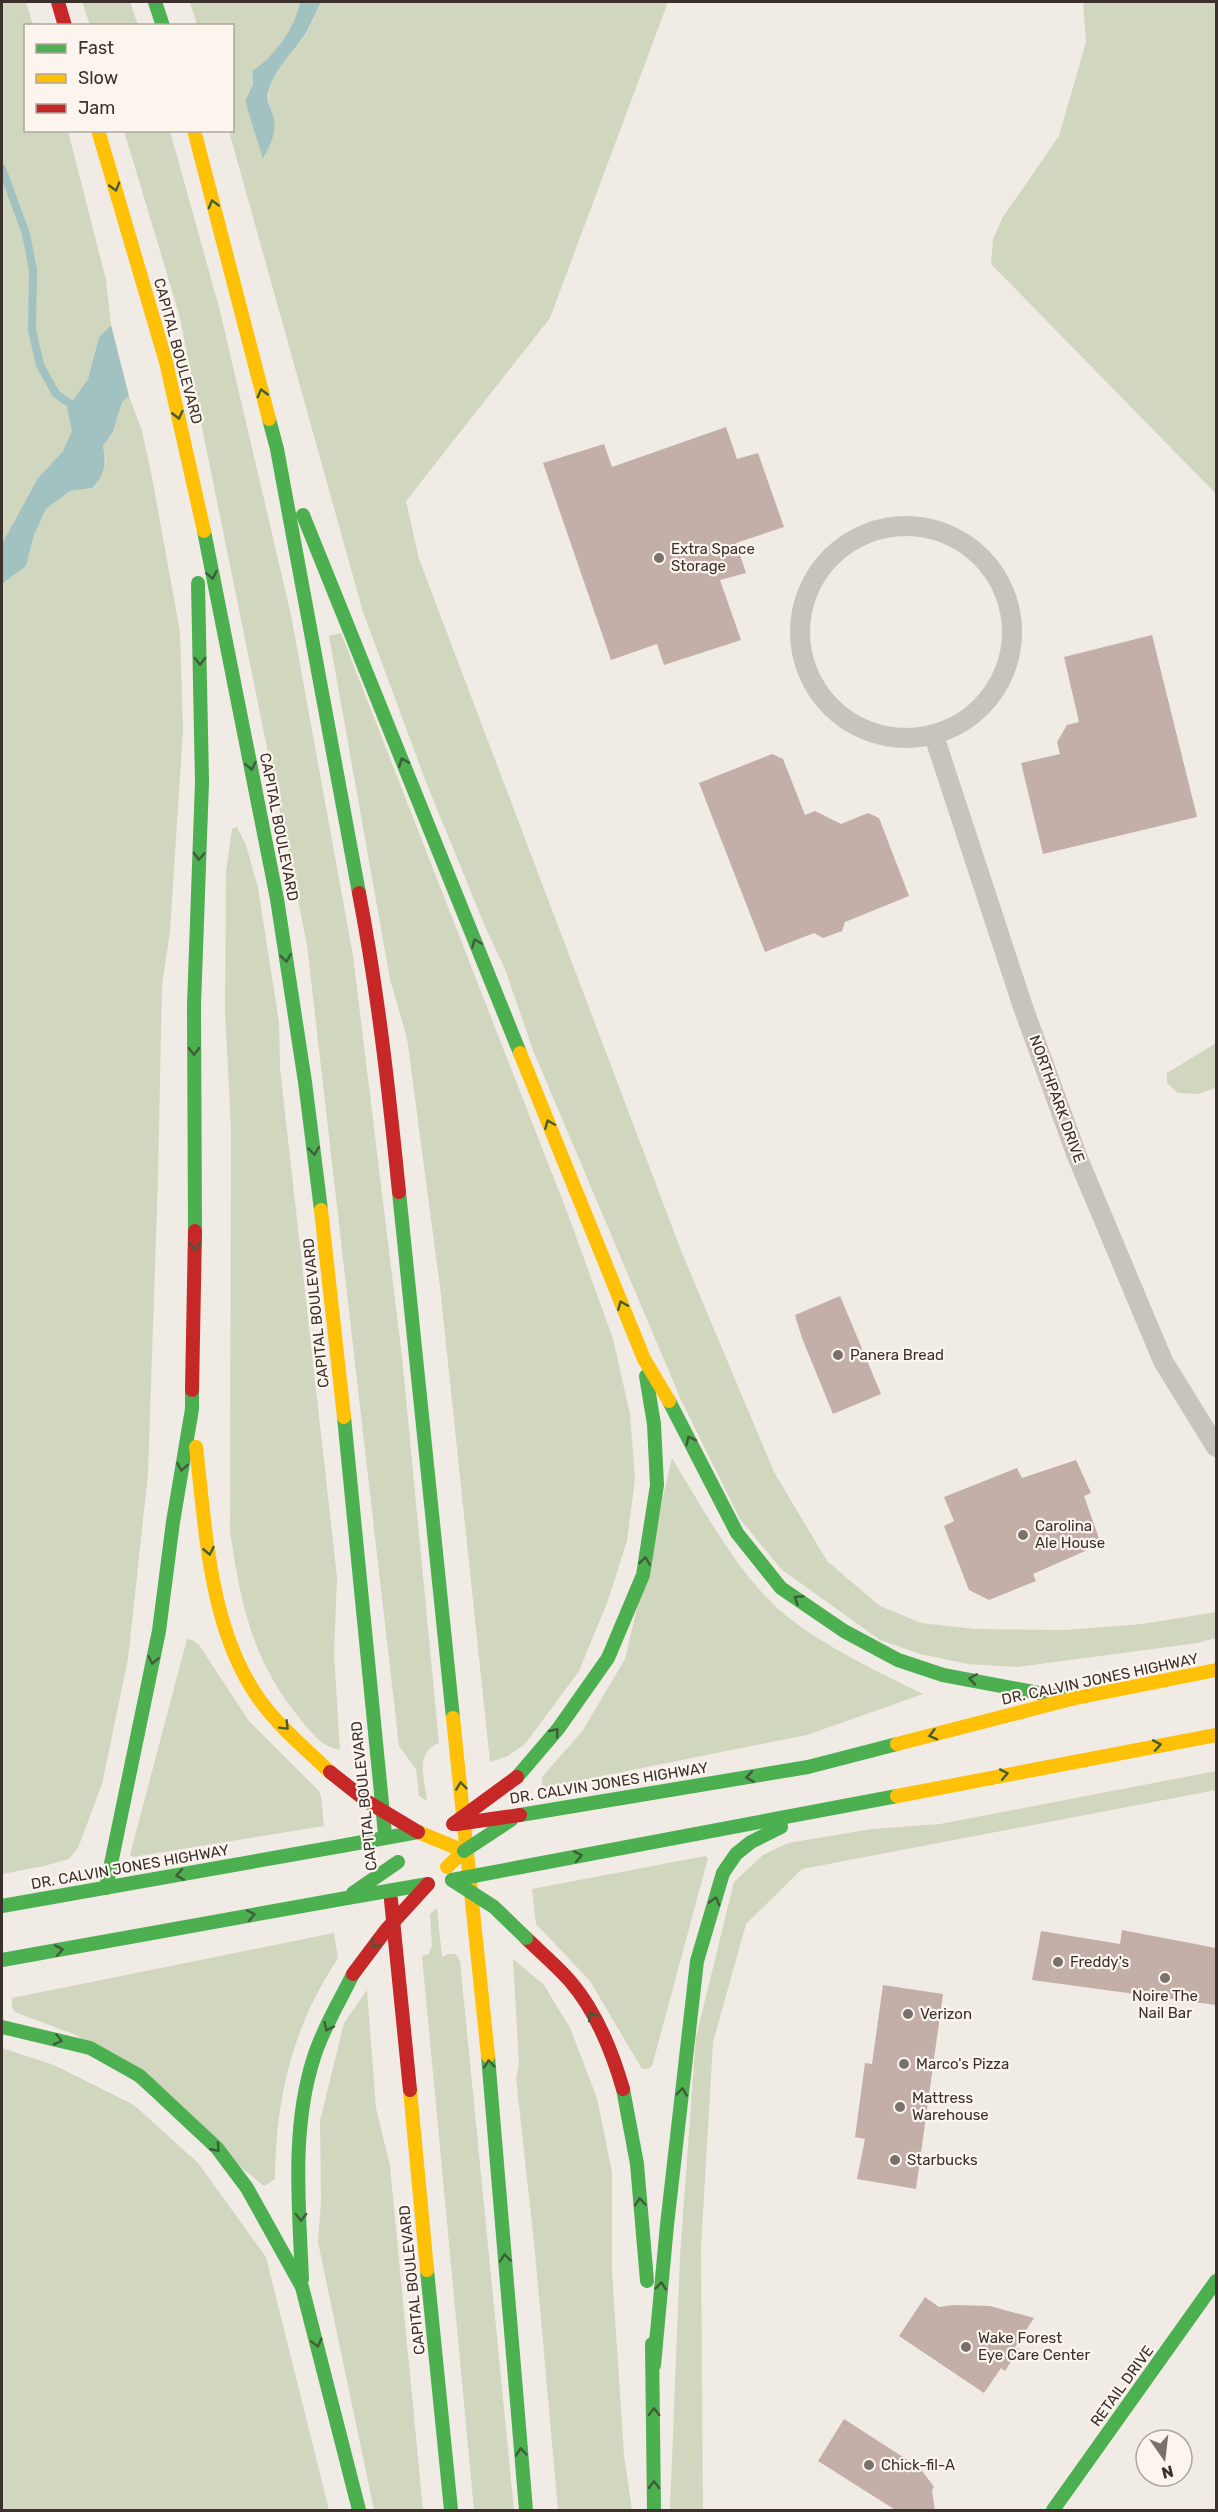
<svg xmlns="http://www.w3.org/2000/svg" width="1218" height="2512" font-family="Rubik,sans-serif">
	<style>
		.green { fill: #d1d6bf }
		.water { fill: #a1c2c1 }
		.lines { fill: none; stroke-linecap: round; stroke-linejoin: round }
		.stream { stroke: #a1c2c1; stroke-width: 8 }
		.building { fill: #c3afa7 }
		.street { stroke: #c9c3be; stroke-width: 20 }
		.fast { stroke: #4caf50; stroke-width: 14 }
		.slow { stroke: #ffc107; stroke-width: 14 }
		.jam { stroke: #c62828; stroke-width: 14 }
		.fast-bridge { stroke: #4caf50; stroke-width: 14 }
		.jam-bridge { stroke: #c62828; stroke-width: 14 }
		.oneway { stroke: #415c38 }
		.poi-dot { fill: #7a716c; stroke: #fbf5ee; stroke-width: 2 }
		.labels { text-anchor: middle; stroke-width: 4.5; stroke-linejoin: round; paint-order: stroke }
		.street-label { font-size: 15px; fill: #3b302b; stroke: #fbf5ee }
		.poi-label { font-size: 15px; fill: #3b302b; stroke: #fbf5ee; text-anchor: start }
	</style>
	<rect width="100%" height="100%" fill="#f0ebe5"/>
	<g class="green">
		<path d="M2,2H26L33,25L26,26V130L68,131L106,280L111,325L99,337L88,379L67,409L73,431L63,451L38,478L2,546Z"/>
		<path d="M82,2H130L138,25H90Z"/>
		<path d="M190,2H300C294,29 276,55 252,71L253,84L245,101L264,159L273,115C256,82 290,58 307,32C312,23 316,11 321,2H668L550,318L406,501L419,559L682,1253L774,1472L827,1561L880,1606L921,1623L975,1629L1065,1630L1142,1624L1216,1612V1638L1198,1643L1017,1667L968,1664L920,1654L880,1640L781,1569L740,1519L681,1400L533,1050L505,969L484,924L426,782L363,612L229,131L232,130V26L197,25Z"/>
		<path d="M1083,2H1216V494L991,264L993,239L1003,217L1059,136L1086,42Z"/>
		<path d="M124,131H170L220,311L291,615L353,956L402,1357L439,1743C414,1752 425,1779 427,1801L419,1796L416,1769L399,1746L307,945L179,314Z"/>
		<path d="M129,396L142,431L152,477L180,632L183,730L170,931L162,986L158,1177L148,1474L128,1659L102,1784L78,1848L69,1859L44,1866L2,1874V584L26,566L34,535L46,509L70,491L92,488L106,460L103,446L113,432L122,402Z"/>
		<path d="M341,633L569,1217L613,1339L630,1414L635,1479L627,1541L607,1603L579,1671L525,1744L508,1756L490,1762L440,1287L407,1038L390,979L329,636Z"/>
		<path d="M237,827L246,845L258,888L279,1022L280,1068L337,1577L334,1655L340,1750C323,1747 312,1734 301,1720C252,1660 241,1606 230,1531L231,1128L225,1011L226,872L232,829Z"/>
		<path d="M1216,1043V1088L1197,1094L1178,1093L1167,1083V1073Z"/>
		<path d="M672,1458C702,1507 730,1560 770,1601C806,1638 876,1671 923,1694L807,1735L542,1788V1777L583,1730L625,1659Z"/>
		<path d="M187,1639L193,1640L199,1645L249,1721L318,1790L321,1796L324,1826L133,1857L130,1855Z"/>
		<path d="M1216,1771V1790L802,1869L746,1924L713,2042L701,2247L703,2510H670L680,2256L696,2037L734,1882L763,1855L788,1843L872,1829L940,1824Z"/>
		<path d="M705,1856L708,1858L652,2066L648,2069H642L590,1981L536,1924L532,1889Z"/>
		<path d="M437,1908L442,1957L448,1954H456L460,1961L514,2510H474L422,1956L429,1954L432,1946L430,1914Z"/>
		<path d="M334,1933L338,1958C292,2028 276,2097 275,2179L264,2186L76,2035L15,2012L12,2007V1998Z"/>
		<path d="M513,1959L544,1985L570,2028L597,2098L612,2172V2272L624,2455L632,2510H558L535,2252L516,2078L519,2063Z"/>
		<path d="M367,1990L376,2108L390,2166L423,2510H374L318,2242L321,2202L320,2121L344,2023Z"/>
		<path d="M2,2048L54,2065L134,2105L198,2163L266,2257L329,2510H2Z"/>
	</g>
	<g class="water">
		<path d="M300,2H321C316,11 312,22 307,31C295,51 276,66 269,89C265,100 270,105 273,115C278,132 270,145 263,159L245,101L253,84L252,71C276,55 294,29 300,2Z"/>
		<path d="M111,325L129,396L122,402L113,432L103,446C107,464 104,475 92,488L70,491L46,509L34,535L26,566L2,584V544L38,478L63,451L72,431L67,409L88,379L99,337Z"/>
	</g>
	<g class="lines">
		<path class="stream" d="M2,168L26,234L33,270L32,330L40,365L56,394L78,409"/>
	</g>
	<g class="building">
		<path d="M726,427L737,459L758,453L784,527L736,543L746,573L720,580L741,640L664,665L657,644L611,660L543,463L604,444L612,467Z"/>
		<path d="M1152,635L1197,817L1043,854L1021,763L1060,754L1057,742L1067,725L1079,722L1064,657Z"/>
		<path d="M772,754L783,759L805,815L815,811L841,824L868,813L879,818L909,896L845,922L842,931L823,938L814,933L765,952L699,783Z"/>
		<path d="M840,1296L881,1394L833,1414L802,1338L795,1315Z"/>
		<path d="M1076,1460L1091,1493L1084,1496L1101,1544L1033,1574L1036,1581L989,1600L969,1590L944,1526L954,1521L944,1497L1017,1468L1022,1478Z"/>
		<path d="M1122,1930L1216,1948V2005L1032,1980L1041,1931L1120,1944Z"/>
		<path d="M883,1985L943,1994L916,2189L857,2179L865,2139L855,2137L865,2063L872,2064Z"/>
		<path d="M925,2297L939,2307L954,2305L990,2306L1034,2318L1015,2347L1019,2349L1005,2371L1001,2368L984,2393L899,2336Z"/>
		<path d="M844,2419L920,2468L934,2487L932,2490L935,2511H897L818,2461Z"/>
	</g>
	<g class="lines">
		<g class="street">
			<circle cx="906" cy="632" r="106"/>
			<path d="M934,736L1023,1007L1077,1156L1163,1361L1216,1447"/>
		</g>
		<g class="fast">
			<path d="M155,2L163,26"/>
			<path d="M269,419L277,449L359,893"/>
			<path d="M303,515L520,1053"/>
			<path d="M204,531L277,899L305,1082L321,1210"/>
			<path d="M399,1192L453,1718"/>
			<path d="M195,1231L194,1005L202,782L198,583"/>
			<path d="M669,1401L737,1533L781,1588L844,1631L898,1660L943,1675L1071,1699"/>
			<path d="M344,1417L385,1834"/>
			<path d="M517,1777L558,1729L608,1658L643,1575L657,1485L654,1424L646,1376"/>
			<path d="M520,1815L808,1767L897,1744"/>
			<path d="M521,1867L897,1796"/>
			<path d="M106,1888L159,1631L173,1522L192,1409V1390"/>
			<path d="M2,1906L341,1846"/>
			<path d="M2,1960L347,1898"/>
			<path d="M2,2027L90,2048L140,2076L217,2148L247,2188L302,2287L359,2510"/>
			<path d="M488,2056L526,2510"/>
			<path d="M623,2089L637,2164L647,2281"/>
			<path d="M427,2270L451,2510"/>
			<path d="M302,2279C299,2205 291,2128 314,2057C323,2028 340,2001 353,1974"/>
			<path d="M652,2344L654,2510"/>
			<path d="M654,2365L667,2225L697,1961L723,1873L736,1854L751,1842L781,1827"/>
			<path d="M1053,2510L1216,2281"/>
		</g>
		<g class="slow">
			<path d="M98,130L166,362L204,531"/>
			<path d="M194,130L269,419"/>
			<path d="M520,1053L644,1359L669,1401"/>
			<path d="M321,1210L344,1417"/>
			<path d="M196,1447C206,1531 209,1628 259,1699C279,1727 306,1749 330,1772"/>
			<path d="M453,1718L488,2056"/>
			<path d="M897,1744L1071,1699L1216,1670"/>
			<path d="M897,1796L1216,1735"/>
			<path d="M418,1832L464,1851L447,1867"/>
			<path d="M410,2090L427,2270"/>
		</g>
		<g class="jam">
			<path d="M58,2L65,26"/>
			<path d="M359,893C378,992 389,1092 399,1192"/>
			<path d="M192,1390L195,1231"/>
			<path d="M391,1900L410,2090"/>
			<path d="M526,1938C540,1952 556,1965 570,1981C596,2011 612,2051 623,2089"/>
		</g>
		<g class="fast-bridge">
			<path d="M341,1846L418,1832"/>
			<path d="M464,1851L511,1820"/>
			<path d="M452,1880L494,1907L526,1938"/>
			<path d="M452,1880L521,1867"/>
			<path d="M353,1893L398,1862"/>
			<path d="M347,1898L428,1884"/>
		</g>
		<g class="jam-bridge">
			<path d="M330,1772L368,1802L418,1832"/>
			<path d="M453,1824L517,1777"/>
			<path d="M457,1824L520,1815"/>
			<path d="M353,1974L386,1930L428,1884"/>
		</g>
	</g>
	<defs><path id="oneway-chevron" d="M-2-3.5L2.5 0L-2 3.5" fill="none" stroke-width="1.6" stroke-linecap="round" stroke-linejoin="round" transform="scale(1.5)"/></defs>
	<g class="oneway">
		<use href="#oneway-chevron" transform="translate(115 187) rotate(74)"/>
		<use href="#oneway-chevron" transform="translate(213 204) rotate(-105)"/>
		<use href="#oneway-chevron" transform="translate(262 393) rotate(-105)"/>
		<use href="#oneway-chevron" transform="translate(178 415) rotate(77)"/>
		<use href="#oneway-chevron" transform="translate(212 575) rotate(79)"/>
		<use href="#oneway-chevron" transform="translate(200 661) rotate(89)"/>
		<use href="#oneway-chevron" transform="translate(403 762) rotate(-112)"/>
		<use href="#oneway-chevron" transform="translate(251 766) rotate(79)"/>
		<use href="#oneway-chevron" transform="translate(199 856) rotate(92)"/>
		<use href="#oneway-chevron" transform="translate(476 943) rotate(-112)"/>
		<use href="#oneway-chevron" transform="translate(286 958) rotate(81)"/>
		<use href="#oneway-chevron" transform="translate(194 1051) rotate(90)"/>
		<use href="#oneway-chevron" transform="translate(549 1124) rotate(-112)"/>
		<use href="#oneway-chevron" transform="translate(314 1151) rotate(83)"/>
		<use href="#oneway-chevron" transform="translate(195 1246) rotate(90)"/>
		<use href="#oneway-chevron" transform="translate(622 1305) rotate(-112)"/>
		<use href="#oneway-chevron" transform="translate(690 1440) rotate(-116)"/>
		<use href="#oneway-chevron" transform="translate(182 1467) rotate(100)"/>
		<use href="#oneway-chevron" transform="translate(209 1551) rotate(79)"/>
		<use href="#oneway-chevron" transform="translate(645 1561) rotate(-81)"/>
		<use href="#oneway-chevron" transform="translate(798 1599) rotate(-146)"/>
		<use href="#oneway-chevron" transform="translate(153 1660) rotate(101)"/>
		<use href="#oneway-chevron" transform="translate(973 1679) rotate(-171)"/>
		<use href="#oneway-chevron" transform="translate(285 1726) rotate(45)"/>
		<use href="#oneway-chevron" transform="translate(555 1732) rotate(-51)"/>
		<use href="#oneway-chevron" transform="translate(933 1735) rotate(165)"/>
		<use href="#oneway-chevron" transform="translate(1157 1745) rotate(-10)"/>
		<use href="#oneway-chevron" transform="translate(1004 1774) rotate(-11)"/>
		<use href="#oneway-chevron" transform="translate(750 1777) rotate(171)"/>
		<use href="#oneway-chevron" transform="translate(461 1786) rotate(-96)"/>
		<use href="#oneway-chevron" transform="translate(578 1856) rotate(-11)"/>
		<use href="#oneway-chevron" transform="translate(180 1875) rotate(170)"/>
		<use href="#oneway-chevron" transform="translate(715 1901) rotate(-74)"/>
		<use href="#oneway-chevron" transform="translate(251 1915) rotate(-11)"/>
		<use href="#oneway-chevron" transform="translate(375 1944) rotate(126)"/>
		<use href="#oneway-chevron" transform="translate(59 1950) rotate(-10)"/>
		<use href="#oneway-chevron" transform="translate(592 2016) rotate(-122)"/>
		<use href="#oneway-chevron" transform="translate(328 2027) rotate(115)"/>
		<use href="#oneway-chevron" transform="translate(58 2040) rotate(13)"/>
		<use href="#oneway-chevron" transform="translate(489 2064) rotate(-95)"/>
		<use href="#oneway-chevron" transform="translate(682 2092) rotate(-84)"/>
		<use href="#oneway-chevron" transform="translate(216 2148) rotate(48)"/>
		<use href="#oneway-chevron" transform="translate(640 2202) rotate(-95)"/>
		<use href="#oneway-chevron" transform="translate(301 2217) rotate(89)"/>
		<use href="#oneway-chevron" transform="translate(505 2258) rotate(-95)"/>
		<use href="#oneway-chevron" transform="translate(661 2286) rotate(-85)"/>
		<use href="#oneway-chevron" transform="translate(317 2343) rotate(76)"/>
		<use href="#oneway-chevron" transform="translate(654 2412) rotate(-90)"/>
		<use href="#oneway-chevron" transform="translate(521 2452) rotate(-95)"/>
		<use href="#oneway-chevron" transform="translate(654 2485) rotate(-90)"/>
	</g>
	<g class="poi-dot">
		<circle cx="659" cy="558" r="6"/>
		<circle cx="838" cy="1355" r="6"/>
		<circle cx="1023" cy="1535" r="6"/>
		<circle cx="1058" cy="1962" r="6"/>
		<circle cx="1165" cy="1978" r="6"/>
		<circle cx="908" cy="2014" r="6"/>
		<circle cx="904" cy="2064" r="6"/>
		<circle cx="900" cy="2107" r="6"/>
		<circle cx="895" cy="2160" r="6"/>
		<circle cx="966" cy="2347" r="6"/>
		<circle cx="869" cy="2465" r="6"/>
	</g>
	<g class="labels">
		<g class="street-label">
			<text transform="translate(178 351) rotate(75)" y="5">CAPITAL BOULEVARD</text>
			<text transform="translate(279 827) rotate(79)" y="5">CAPITAL BOULEVARD</text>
			<text transform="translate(1057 1099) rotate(70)" y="5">NORTHPARK DRIVE</text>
			<text transform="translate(316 1313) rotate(-96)" y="5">CAPITAL BOULEVARD</text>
			<text transform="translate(1100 1679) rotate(-12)" y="5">DR. CALVIN JONES HIGHWAY</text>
			<text transform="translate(609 1783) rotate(-9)" y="5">DR. CALVIN JONES HIGHWAY</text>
			<text transform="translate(364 1796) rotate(-96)" y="5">CAPITAL BOULEVARD</text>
			<text transform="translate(130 1867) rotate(-10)" y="5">DR. CALVIN JONES HIGHWAY</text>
			<text transform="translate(412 2280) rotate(-96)" y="5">CAPITAL BOULEVARD</text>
			<text transform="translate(1122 2386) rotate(-54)" y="5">RETAIL DRIVE</text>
		</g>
		<g class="poi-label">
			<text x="671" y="554">Extra Space<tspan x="671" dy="17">Storage</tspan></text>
			<text x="850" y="1360">Panera Bread</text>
			<text x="1035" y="1531">Carolina<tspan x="1035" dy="17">Ale House</tspan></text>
			<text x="1070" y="1967">Freddy's</text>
			<text x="1165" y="2001" text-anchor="middle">Noire The<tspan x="1165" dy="17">Nail Bar</tspan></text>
			<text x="920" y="2019">Verizon</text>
			<text x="916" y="2069">Marco's Pizza</text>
			<text x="912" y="2103">Mattress<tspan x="912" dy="17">Warehouse</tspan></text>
			<text x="907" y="2165">Starbucks</text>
			<text x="978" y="2343">Wake Forest<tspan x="978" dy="17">Eye Care Center</tspan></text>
			<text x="881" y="2470">Chick-fil-A</text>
		</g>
	</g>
	<rect width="1218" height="2512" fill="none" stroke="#3b302b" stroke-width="6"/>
	<rect x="24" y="24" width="210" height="108" fill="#fbf5ee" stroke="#aea6a0" stroke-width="1.5"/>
	<rect x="36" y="44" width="30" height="9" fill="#4caf50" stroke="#aea6a0" stroke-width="1.5"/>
	<text x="78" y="54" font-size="18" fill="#3b302b">Fast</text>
	<rect x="36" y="74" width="30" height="9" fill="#ffc107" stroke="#aea6a0" stroke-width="1.5"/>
	<text x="78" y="84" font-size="18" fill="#3b302b">Slow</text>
	<rect x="36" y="104" width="30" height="9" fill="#c62828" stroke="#aea6a0" stroke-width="1.5"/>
	<text x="78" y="114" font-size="18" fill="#3b302b">Jam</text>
	<g transform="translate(1164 2458) rotate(166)"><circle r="28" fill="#fbf5ee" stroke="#aea6a0" stroke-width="1.5"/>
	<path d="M0-4.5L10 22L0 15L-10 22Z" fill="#7a716c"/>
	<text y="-9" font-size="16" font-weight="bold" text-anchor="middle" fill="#3b302b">N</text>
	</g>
</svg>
